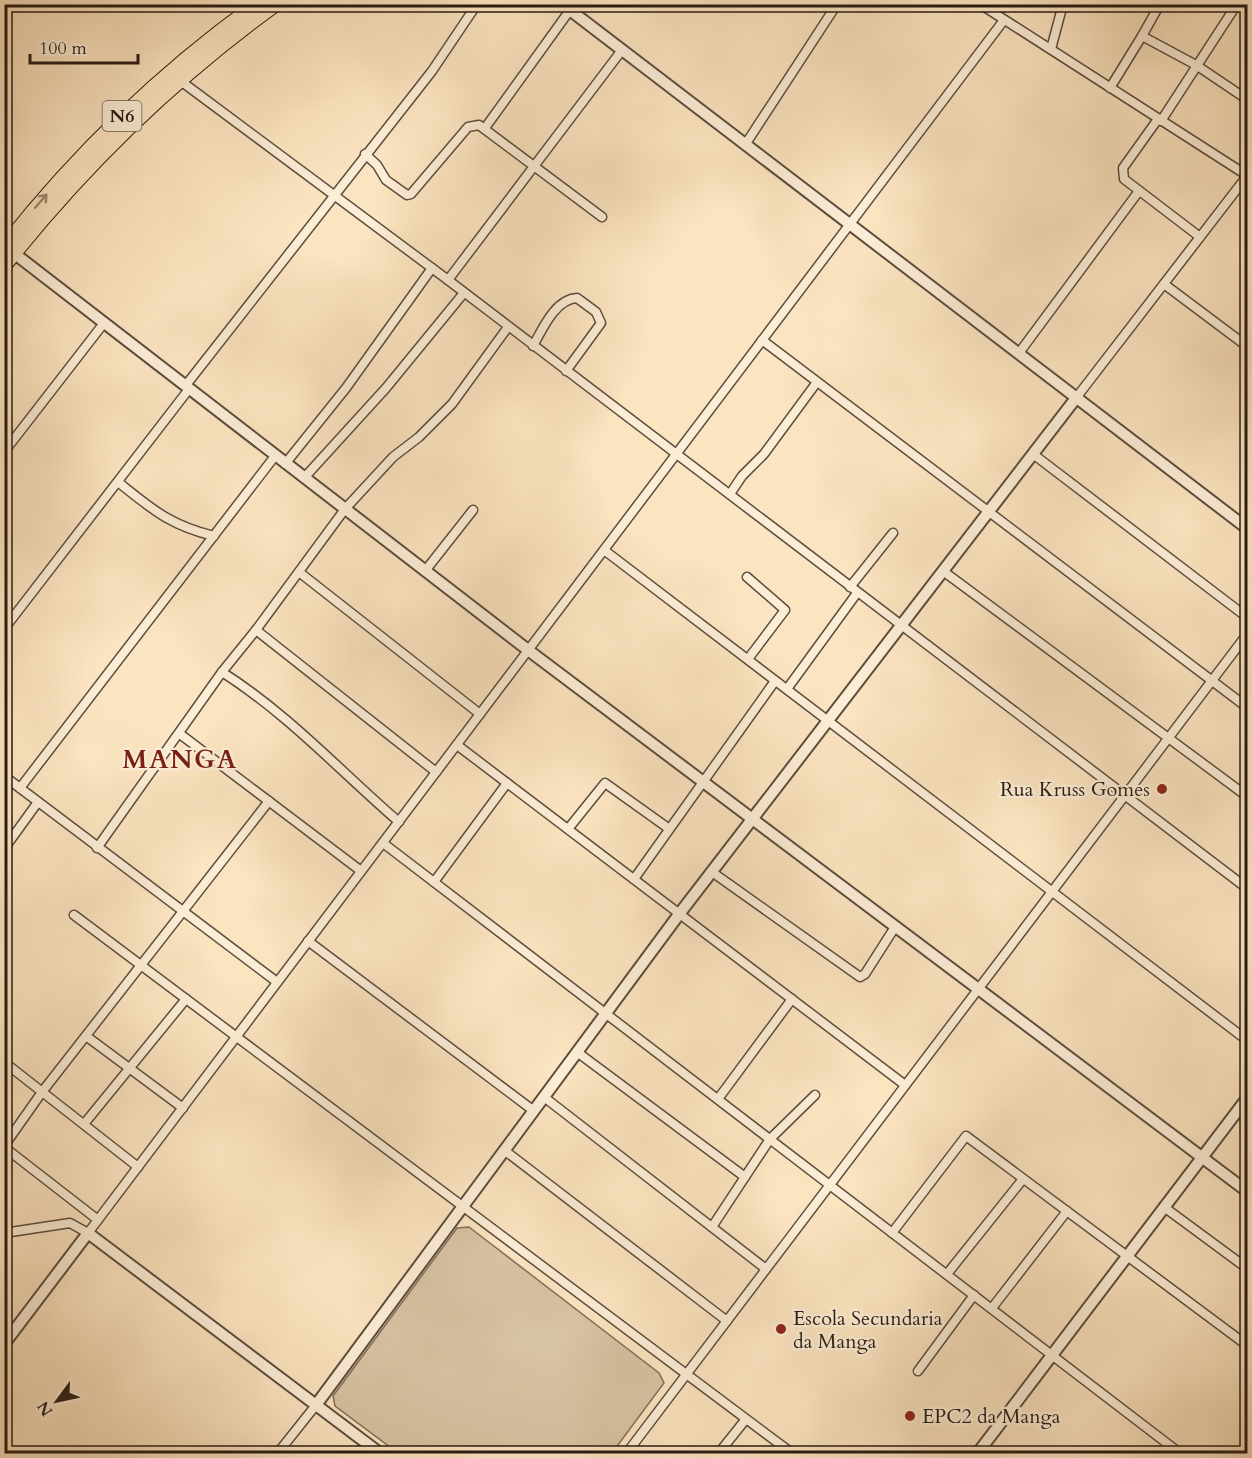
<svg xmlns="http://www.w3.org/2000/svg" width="1252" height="1458" font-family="Cardo,serif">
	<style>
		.green { fill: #d7c2a2; stroke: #806e5a; stroke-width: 1.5 }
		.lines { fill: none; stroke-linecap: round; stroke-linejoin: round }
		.minor-casing { stroke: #5d4d3e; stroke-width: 11 }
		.tertiary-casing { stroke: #5d4d3e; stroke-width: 14 }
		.trunk-casing { stroke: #281b12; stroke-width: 16 }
		.minor { stroke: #fcedd6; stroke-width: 8 }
		.tertiary { stroke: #fcedd6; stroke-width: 10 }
		.trunk { stroke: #fbe4c0; stroke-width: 14 }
		.oneway { stroke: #9c8a72 }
		.poi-dot { fill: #8f2418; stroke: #fcedd6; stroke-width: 2 }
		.labels { text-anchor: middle; stroke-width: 4.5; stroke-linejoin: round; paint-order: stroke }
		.shield { fill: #fcedd6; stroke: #685a4d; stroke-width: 1.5 }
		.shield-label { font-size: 18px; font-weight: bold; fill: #281b12 }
		.poi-label { font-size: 20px; fill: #281b12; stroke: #fcedd6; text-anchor: start }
		.district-label { font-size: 26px; font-weight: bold; letter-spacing: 1.5px; fill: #7a1f14; stroke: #fcedd6 }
	</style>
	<rect width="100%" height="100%" fill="#fbe4c0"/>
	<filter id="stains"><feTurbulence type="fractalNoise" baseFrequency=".00333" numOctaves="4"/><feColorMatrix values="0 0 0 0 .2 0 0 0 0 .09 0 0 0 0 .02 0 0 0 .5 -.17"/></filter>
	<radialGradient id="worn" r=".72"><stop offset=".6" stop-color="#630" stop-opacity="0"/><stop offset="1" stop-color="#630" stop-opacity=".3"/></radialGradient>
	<path class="green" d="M469,1227L659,1373L664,1383L612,1453H398L335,1406L333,1396L457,1228Z"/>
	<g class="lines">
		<g class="minor-casing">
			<g id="minor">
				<path d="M980,4L1248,176"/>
				<path d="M1142,36L1160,4"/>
				<path d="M1051,49L1063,4"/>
				<path d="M178,79L448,280L1248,889"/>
				<path d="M1110,88L1142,36L1196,65L1248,100"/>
				<path d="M1158,119L1123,168L1124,179L1200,237"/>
				<path d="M1161,121L1237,4"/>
				<path d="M485,128L570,10"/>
				<path d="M745,145L837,4"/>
				<path d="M365,154L377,165L386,180L407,195L411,194L468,127L479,125L602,217"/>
				<path d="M448,280L622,50"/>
				<path d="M1164,284L1248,347"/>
				<path d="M762,340L1248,708"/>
				<path d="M533,346C542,330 555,299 577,298L596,312L601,323L566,371"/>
				<path d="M1019,353L1139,191"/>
				<path d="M186,385L432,71L477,4"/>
				<path d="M1076,398L1247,176"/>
				<path d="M4,452L104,323"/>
				<path d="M1033,454L1248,618"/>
				<path d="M285,464L346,388L432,268"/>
				<path d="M304,478L386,388L463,294"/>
				<path d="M118,482C152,509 169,525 214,536"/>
				<path d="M730,494L742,476L764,454L817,382"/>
				<path d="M604,550L1248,1041"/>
				<path d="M425,571L473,510"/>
				<path d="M943,571L1248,797"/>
				<path d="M299,572L480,714"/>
				<path d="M747,577L785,610L748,659"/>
				<path d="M850,587L893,533"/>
				<path d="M4,629L189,389"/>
				<path d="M256,630L436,772"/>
				<path d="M222,672C288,714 340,771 399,822"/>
				<path d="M787,689L857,593"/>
				<path d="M180,734L361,871"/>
				<path d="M457,745L905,1085"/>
				<path d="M4,776L277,982"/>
				<path d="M20,788L275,456"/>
				<path d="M568,829L605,783L668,828"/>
				<path d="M383,843L1181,1454"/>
				<path d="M97,848L222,672L256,630L345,509L393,457L419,437L452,404L508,327"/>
				<path d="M4,849L38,802"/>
				<path d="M712,872L860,977L865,974L895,927"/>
				<path d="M634,879L775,681"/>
				<path d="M434,882L507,783"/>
				<path d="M74,915L793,1454"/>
				<path d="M308,941L534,1111"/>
				<path d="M86,1036L183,1108"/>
				<path d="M577,1052L745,1177"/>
				<path d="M4,1062L138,1167"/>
				<path d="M544,1097L766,1269"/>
				<path d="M718,1099L792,999"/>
				<path d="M84,1124L186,999"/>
				<path d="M4,1146L42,1092L269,801"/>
				<path d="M4,1147L98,1220"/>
				<path d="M504,1150L727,1321"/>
				<path d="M1164,1207L1248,1269"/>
				<path d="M712,1227L770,1139L815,1095"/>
				<path d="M4,1233L70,1223L88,1233L1004,20"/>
				<path d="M892,1233L966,1136L1248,1346"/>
				<path d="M947,1274L1023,1179"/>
				<path d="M992,1308L1067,1211"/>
				<path d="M918,1371L974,1295"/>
				<path d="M277,1454L316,1405"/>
				<path d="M360,1454L368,1443"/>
				<path d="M626,1454L1248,633"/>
				<path d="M718,1454L746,1419"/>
			</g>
		</g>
		<g class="tertiary-casing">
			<g id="tertiary">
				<path d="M562,4L1248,529"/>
				<path d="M15,254L528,650L1248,1192"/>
				<path d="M4,1344L88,1233L381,1454"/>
				<path d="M316,1405L680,913L1076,398"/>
				<path d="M977,1454L1248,1097"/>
			</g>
		</g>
		<g class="trunk-casing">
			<g id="trunk">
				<path d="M4,247C77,154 161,73 257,4"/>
				<path d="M4,266C84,165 171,80 276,4"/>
			</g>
		</g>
		<use href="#minor" class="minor"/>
		<use href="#tertiary" class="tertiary"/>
		<use href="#trunk" class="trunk"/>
	</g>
	<defs><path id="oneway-shaft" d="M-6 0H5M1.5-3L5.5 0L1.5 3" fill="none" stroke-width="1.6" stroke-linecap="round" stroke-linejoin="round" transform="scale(1.5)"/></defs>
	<use class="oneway" href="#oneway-shaft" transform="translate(41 201) rotate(-49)"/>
	<g class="poi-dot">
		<circle cx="1162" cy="789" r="6"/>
		<circle cx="781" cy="1329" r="6"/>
		<circle cx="910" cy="1416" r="6"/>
	</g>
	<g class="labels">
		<rect class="shield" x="102.5" y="101" width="39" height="30" rx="4.5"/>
		<g class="shield-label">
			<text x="122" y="122">N6</text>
		</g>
		<g class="poi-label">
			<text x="1150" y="796" text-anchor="end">Rua Kruss Gomes</text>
			<text x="793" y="1325">Escola Secundaria<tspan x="793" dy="23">da Manga</tspan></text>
			<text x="922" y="1423">EPC2 da Manga</text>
		</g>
		<g class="district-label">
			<text x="180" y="768">MANGA</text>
		</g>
	</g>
	<rect width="1252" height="1458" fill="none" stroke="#fbe4c0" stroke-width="24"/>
	<rect x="6" y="6" width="1240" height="1446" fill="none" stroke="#281b12" stroke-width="3"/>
	<rect x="12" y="12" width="1228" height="1434" fill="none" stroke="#281b12" stroke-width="1.5"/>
	<g transform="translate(57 1401) rotate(237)" stroke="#fcedd6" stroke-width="4.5" paint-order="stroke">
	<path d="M0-4.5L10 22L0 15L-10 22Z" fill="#281b12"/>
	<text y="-9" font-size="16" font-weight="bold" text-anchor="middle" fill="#281b12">N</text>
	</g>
	<path d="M30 54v9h108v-9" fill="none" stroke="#281b12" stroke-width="3"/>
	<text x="39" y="54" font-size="18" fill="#281b12" stroke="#fcedd6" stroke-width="4.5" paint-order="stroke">100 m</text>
	<rect width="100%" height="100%" filter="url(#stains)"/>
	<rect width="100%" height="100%" fill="url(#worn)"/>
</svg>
